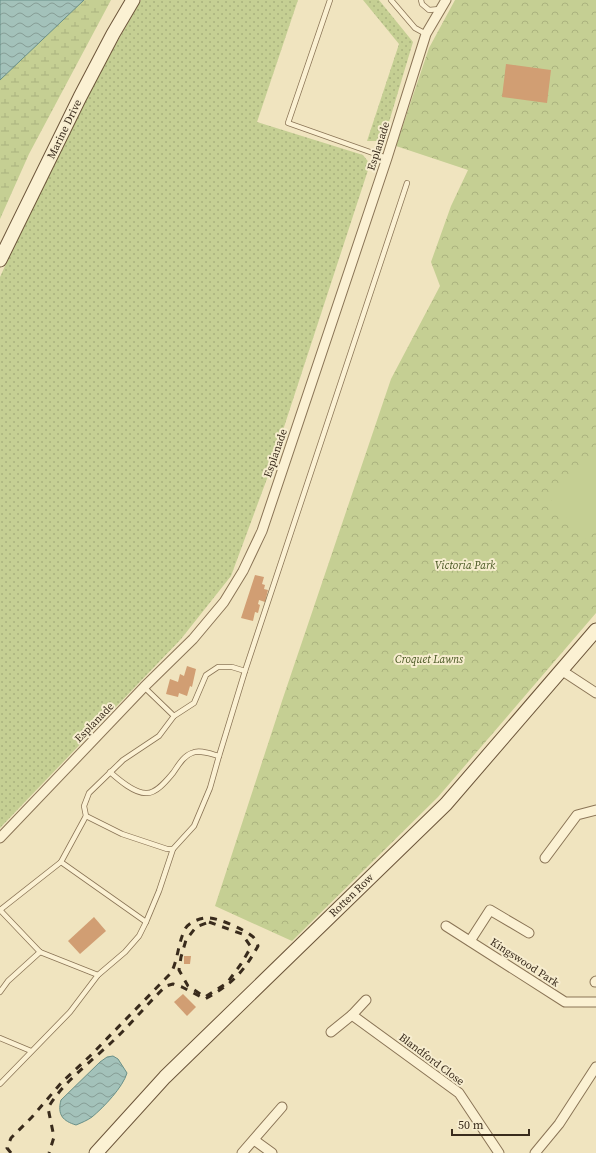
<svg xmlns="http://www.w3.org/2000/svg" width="596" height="1153" font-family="'Source Serif 4',serif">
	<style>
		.grass { fill: url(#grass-dots) }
		.forest { fill: url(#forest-crowns) }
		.wetland { fill: url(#wetland-marsh) }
		.pitch { fill: #c5cf93 }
		.water { fill: url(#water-waves); stroke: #699088 }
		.building { fill: #d19e73 }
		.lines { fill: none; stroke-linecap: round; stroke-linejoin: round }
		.lane-casing { stroke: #8a7456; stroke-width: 6 }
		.street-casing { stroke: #8a7456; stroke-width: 11 }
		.secondary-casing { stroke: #6c553a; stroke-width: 15 }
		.lane { stroke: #fbf1d3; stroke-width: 4.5 }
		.street { stroke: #fbf1d3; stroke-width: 9 }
		.secondary { stroke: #fbf1d3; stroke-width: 13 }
		.rail { stroke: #392b1c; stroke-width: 3; stroke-dasharray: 7 7; stroke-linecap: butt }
		.labels { text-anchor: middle; stroke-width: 4; stroke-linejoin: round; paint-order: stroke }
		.street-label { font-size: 11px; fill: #392b1c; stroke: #f7edcf }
		.park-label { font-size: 11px; font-style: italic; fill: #475621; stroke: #f7edcf }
	</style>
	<defs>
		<pattern id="grass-dots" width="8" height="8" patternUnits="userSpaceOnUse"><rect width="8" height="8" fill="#c5cf93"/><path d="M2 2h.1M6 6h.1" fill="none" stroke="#aab27e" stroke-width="1.8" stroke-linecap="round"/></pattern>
		<pattern id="forest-crowns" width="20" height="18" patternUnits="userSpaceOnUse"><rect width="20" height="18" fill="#c5cf93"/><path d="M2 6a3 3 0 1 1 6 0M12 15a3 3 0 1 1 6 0" fill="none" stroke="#aab27e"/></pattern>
		<pattern id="wetland-marsh" width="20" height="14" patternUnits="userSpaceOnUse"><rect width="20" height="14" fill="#c5cf93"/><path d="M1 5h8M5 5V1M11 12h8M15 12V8" fill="none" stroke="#aab27e"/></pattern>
		<pattern id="water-waves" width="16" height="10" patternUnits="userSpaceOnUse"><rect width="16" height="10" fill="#a3c2ba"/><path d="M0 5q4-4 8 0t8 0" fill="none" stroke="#869e96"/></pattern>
	</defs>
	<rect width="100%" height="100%" fill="#f0e4bf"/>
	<g class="grass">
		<path d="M141,0H298L257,122L363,155L370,164L268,476L231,576L181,639L0,828V277L58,150L117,42Z"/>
		<path d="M363,0H379L413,42L386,132L377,141H367L399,44Z"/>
	</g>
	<path class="forest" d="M455,0H596V613L438,797L292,941L215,906L282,701L391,379L440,286L431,262L451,206L468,170L396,146L429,48Z"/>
	<path class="wetland" d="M0,0H111L29,154L0,219Z"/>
	<path class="pitch" d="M596,452V530L586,539L548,497Z"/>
	<g class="water">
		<path d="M0,0H84L0,80Z"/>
		<path d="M113,1056L118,1059L127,1073C123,1087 104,1107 92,1117C88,1120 81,1123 76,1125C63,1121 57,1115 61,1100L100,1062L107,1057Z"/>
	</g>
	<g class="building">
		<path d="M506,64L551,70L547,103L502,97Z"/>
		<path d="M255,575L264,577L262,584L265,585L264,589L268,590L265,602L259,600L258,604L260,605L258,613L255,612L253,621L241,618Z"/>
		<path d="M187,666L196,669L192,687L190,686L187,696L179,693L178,697L166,694L170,679L178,682L180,674L184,676Z"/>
		<path d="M94,917L106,931L80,954L68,941Z"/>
		<path d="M184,956H191L190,964H184Z"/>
		<path d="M183,994L196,1007L187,1016L174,1002Z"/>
	</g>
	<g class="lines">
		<g class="lane-casing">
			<g id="lane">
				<path d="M330,0L288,123L387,158"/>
				<path d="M391,0L415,28L426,34"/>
				<path d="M421,0L422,4L429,10L440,9"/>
				<path d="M144,687L174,716"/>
				<path d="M219,756L245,671L407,183"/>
				<path d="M86,816L122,834L167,849H173L194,826L210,788L219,756C211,754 199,749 192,753C183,756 178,766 173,773C167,780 157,793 147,793C135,794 119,780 110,772"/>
				<path d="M0,910L61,862L86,816L84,806L89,793L123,760L159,736L174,716L194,703L206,675L218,667H232L245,671"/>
				<path d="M0,910L40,952L98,975"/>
				<path d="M146,922L159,891L173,849"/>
				<path d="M0,992L8,981L40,952"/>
				<path d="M0,1038L31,1051"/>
				<path d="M0,1084L70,1012L98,975L125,952L139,936L146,922L61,862"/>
			</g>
		</g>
		<g class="street-casing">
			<g id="street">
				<path d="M561,670L596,693"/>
				<path d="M0,838L144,687L193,639L224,602L243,571L262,531L387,158L426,34L446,0"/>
				<path d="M545,858L577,815L596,810"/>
				<path d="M446,926L565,1002H596"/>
				<path d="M470,941L490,910L529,933"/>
				<path d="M595,982L596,981"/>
				<path d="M352,1015L459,1093L499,1153"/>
				<path d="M331,1032L352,1015L366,1000"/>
				<path d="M254,1140L272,1153"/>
				<path d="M242,1153L282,1107"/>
				<path d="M535,1153L559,1124L596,1067"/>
			</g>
		</g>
		<g class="secondary-casing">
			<g id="secondary">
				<path d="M0,260L80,97L113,34L133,0"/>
				<path d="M96,1153L165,1077L446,804L596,630"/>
			</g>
		</g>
		<use href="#lane" class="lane"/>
		<use href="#street" class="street"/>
		<use href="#secondary" class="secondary"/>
		<g class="rail">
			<path d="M209,922L242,934L251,947L241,964L227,983L205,997L188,986L179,970L181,957L186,940L196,927Z"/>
			<path d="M11,1153L7,1148L11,1138L32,1117L62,1082L90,1056L171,973C178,960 178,943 185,929C189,922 202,917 209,918C219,918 245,930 252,936C255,938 257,943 258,946C243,973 232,984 205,999L182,987L173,984L166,986C148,1003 132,1023 114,1040C93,1060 62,1083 48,1108L54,1137L49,1153"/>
		</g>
	</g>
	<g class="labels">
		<g class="street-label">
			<text transform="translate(64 129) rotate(-64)" y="4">Marine Drive</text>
			<text transform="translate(378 146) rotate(-72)" y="4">Esplanade</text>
			<text transform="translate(275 453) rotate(-71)" y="4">Esplanade</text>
			<text transform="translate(94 722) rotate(-46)" y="4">Esplanade</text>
			<text transform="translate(351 895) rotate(-44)" y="4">Rotten Row</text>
			<text transform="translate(525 962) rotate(33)" y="4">Kingswood Park</text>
			<text transform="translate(432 1059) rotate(37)" y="4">Blandford Close</text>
		</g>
		<g class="park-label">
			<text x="465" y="569">Victoria Park</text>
			<text x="429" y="663">Croquet Lawns</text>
		</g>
	</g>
	<path d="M452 1129v6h77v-6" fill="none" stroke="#392b1c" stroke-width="2"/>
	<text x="458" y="1129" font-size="12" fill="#392b1c" stroke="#f7edcf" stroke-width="3" paint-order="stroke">50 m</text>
</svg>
